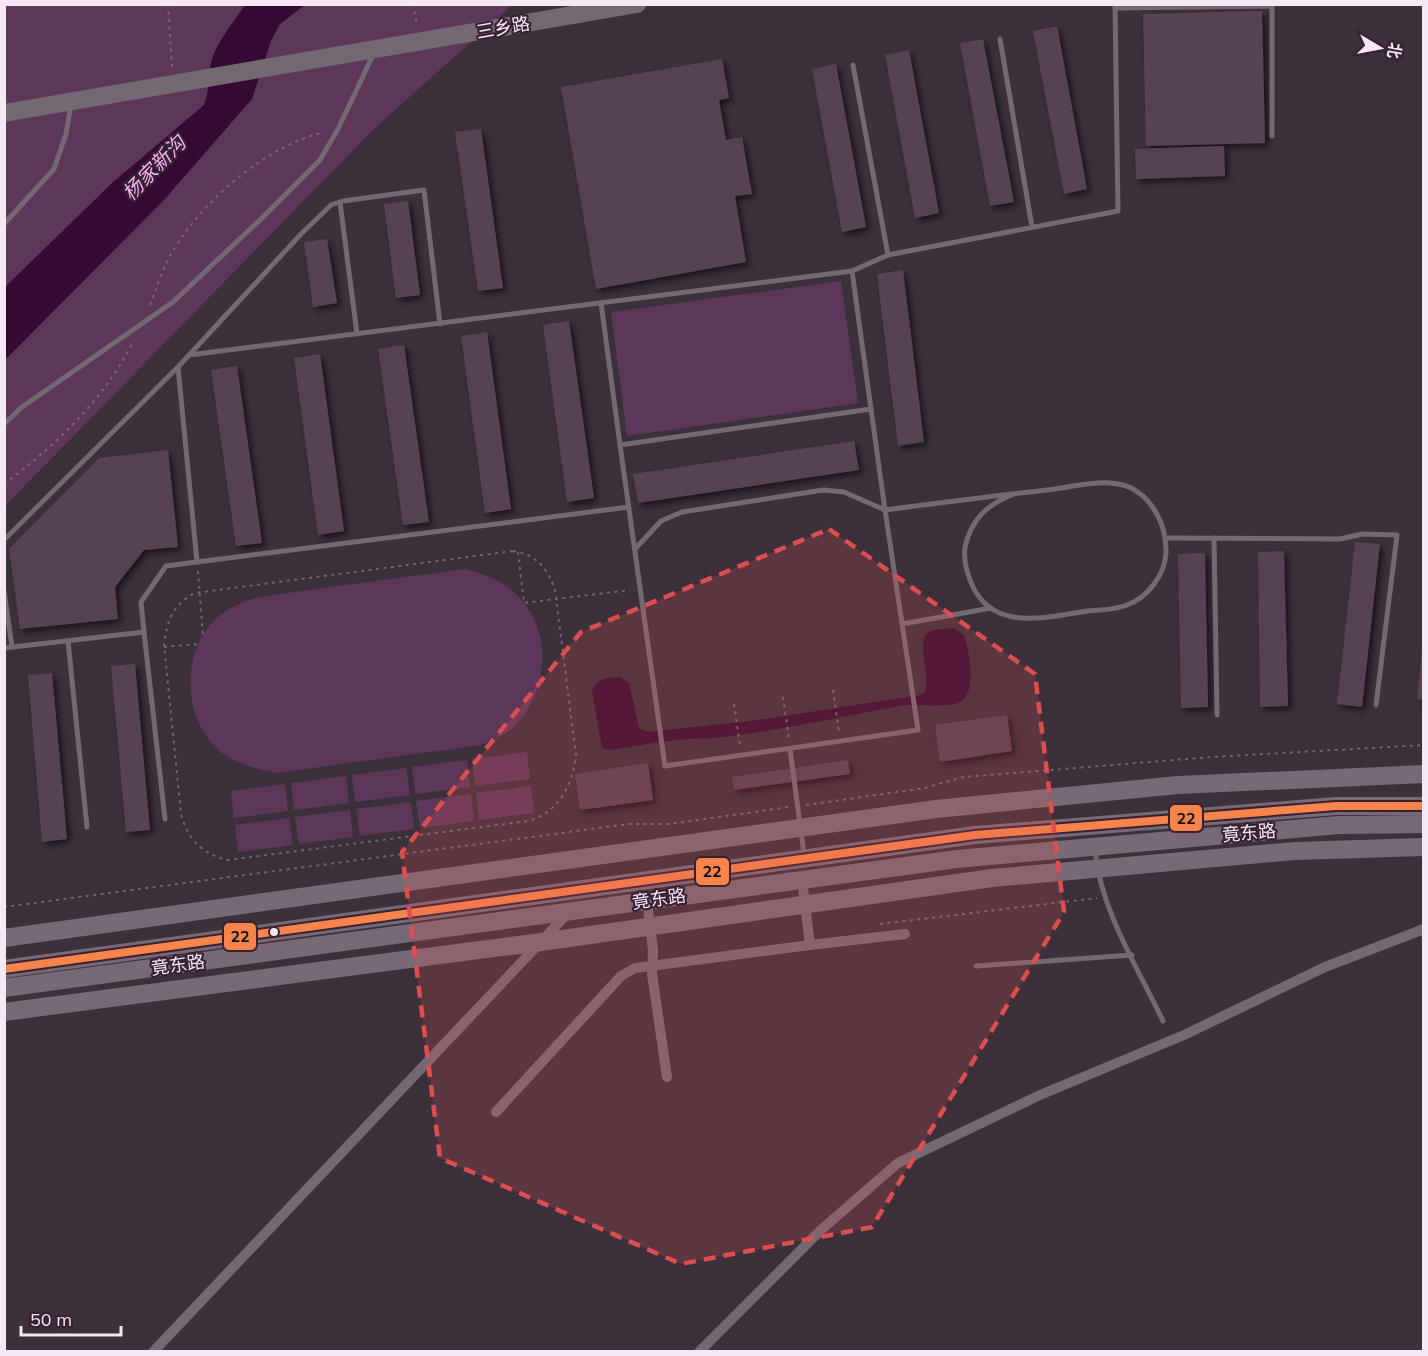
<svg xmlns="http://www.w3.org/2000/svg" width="1428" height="1356" font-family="Mulish,'Noto Sans SC',sans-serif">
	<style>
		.green { fill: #5d375a }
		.water { fill: #340a33 }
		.building { fill: #544352; filter: url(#shadow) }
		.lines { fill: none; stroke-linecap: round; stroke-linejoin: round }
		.path { stroke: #716770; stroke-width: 2; stroke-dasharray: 3 4.5; stroke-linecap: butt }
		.service { stroke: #746973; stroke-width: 5 }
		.minor { stroke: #746973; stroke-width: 10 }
		.primary { stroke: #776975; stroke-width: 18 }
		.trunk { stroke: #746872; stroke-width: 18 }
		.bus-1-casing { stroke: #362234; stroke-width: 12 }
		.bus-1 { stroke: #f8844c; stroke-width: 8 }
		.marked { fill: #dc4e51; fill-opacity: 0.2; stroke: #dc4e51; stroke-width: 4.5; stroke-dasharray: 12 8; stroke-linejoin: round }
		.bus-dot { fill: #f5e7f3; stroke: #362234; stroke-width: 2 }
		.labels { text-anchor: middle; stroke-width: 4.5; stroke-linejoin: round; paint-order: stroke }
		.street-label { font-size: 18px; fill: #f5e7f3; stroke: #362234 }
		.water-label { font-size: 20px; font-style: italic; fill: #f8b1f2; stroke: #362234 }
		.line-badge { stroke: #362234; stroke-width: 2 }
		.pale-badge-label { font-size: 16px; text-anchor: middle; font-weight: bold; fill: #111 }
	</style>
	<defs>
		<filter id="shadow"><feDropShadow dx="3.5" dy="3.5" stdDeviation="3" flood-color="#0009"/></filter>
	</defs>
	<rect width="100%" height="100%" fill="#3c303a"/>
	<g class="green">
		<path d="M5,5H512L375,128L5,506Z"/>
		<path d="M841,281L858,403L627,436L611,312Z"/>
		<path d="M464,569C483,574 503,580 517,595C555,633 549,697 509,731C501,737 489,741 480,745L277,773C258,769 242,766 225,755C185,727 179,660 211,624C224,609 239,603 258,597Z"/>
		<path d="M527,752L530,779L475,786L472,759Z"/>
		<path d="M467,760L470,787L415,794L412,767Z"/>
		<path d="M406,768L410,795L355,802L352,775Z"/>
		<path d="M346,776L349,803L294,810L291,783Z"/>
		<path d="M285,784L288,811L234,818L231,791Z"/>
		<path d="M531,786L534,813L479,820L476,793Z"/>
		<path d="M471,794L474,821L420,828L416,801Z"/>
		<path d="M411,802L414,829L360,836L356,809Z"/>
		<path d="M350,810L353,837L299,844L295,817Z"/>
		<path d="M289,818L293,845L238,852L235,825Z"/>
	</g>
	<g class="water">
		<path d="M245,5H305L280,24L271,41L252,99L164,200L5,360V287L112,183L204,105C210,90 208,77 211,62C217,41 233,23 245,5Z"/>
		<path d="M954,628L964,635C969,651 977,689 962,701C951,709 915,703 899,706C841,717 782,730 723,737C711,739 699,738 687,739C661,741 635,746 610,750L602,748L592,690C599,678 606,678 620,677L629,683L639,728L648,732L758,720L920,695L925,692C931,677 915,639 929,632C936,628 946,629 954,628Z"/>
	</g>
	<g class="building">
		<path d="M1262,11L1265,143L1146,146L1143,14Z"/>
		<path d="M1057,26L1087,189L1064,194L1033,31Z"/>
		<path d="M983,39L1014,202L990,206L960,43Z"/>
		<path d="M909,50L939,213L915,218L885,55Z"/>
		<path d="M722,59L729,98L719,100L726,140L742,137L752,194L735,196L746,262L596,289L561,87Z"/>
		<path d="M836,64L866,227L842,232L812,69Z"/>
		<path d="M481,129L503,288L478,291L455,132Z"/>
		<path d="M1224,146L1225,176L1136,179L1135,149Z"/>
		<path d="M408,201L420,295L396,298L384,204Z"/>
		<path d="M327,239L337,303L313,307L304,242Z"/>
		<path d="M903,270L924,442L898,446L877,274Z"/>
		<path d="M569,321L594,498L567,502L543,325Z"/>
		<path d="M487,332L511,509L485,513L461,336Z"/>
		<path d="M404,345L429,522L403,525L378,349Z"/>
		<path d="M320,354L344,531L318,535L294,358Z"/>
		<path d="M237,366L262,543L236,546L211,370Z"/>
		<path d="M854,441L859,470L638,503L633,474Z"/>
		<path d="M168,450L178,547L144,550L115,587L118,619L20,629L9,549L99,458Z"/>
		<path d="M1355,542L1380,544L1362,707L1337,704Z"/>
		<path d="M1284,551L1288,706L1260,707L1258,552Z"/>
		<path d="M1205,553L1208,707L1181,708L1178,554Z"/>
		<path d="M1422,650H1424V700L1417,699Z"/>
		<path d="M135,664L150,830L126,832L111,666Z"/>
		<path d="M52,673L67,839L42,842L28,675Z"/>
		<path d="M1007,715L1012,751L940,762L935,725Z"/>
		<path d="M848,760L850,774L734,790L732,777Z"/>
		<path d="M648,763L653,800L580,810L575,774Z"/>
	</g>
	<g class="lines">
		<g class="path">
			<path d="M168,4L172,67"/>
			<path d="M413,4L417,25"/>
			<path d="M150,305C155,292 159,279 165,266C192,209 262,147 324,132"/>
			<path d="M4,484C57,444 104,400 134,340"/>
			<path d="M513,551C536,554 548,569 555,590L576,755C573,785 558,813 528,821L228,860C202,854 188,840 181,814L164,644C167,621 173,604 195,593Z"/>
			<path d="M518,552L524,603L630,590"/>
			<path d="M198,571L203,636"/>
			<path d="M164,647L199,644"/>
			<path d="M833,690L839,732"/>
			<path d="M783,697L789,739"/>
			<path d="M734,704L740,746"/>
			<path d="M806,805L925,788L963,777L1212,757L1424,745"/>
			<path d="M4,907L629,824H670L789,807"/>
			<path d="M880,924L1097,898"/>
		</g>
		<g class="service">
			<path d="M1115,8L1272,6V136"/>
			<path d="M1000,39L1032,227"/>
			<path d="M853,65L888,255"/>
			<path d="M340,202L357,334"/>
			<path d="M4,224L54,169L66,134L71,105"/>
			<path d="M601,303L620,445L871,409L852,271"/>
			<path d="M189,355L852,271L888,255L1118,211L1115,4"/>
			<path d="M178,367L197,562L629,507"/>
			<path d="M871,409L885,510"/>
			<path d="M4,424L22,407L173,302L264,216L320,160L338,129L374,53"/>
			<path d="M620,445L665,766L918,730L885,510C939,503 993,496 1047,490C1067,488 1091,481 1111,483C1147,485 1167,521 1166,553C1165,575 1147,598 1127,605C1115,610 1099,610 1087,611C1047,617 995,632 973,587C967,574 963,561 965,547C971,519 988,504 1014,494"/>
			<path d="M1167,538L1340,539L1362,534L1397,535L1376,705"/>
			<path d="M1214,538L1217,715"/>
			<path d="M4,540L178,367L301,234L331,205L343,201L424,190L440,324"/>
			<path d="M635,549L661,521L682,512L823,490L844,492L885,510"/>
			<path d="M4,591L12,647"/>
			<path d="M902,624L991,608"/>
			<path d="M144,632L165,819"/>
			<path d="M68,641L87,827"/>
			<path d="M4,648L144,632L141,602L166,566L197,562"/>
			<path d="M790,749L804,854"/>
			<path d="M1095,851C1101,911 1138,968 1163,1021"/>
			<path d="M976,966L1132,955"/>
		</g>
		<g class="minor">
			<path d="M647,901L653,950L652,974L667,1077"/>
			<path d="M810,945L905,934"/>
			<path d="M496,1112L621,976L635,968L810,945L802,880"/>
			<path d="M153,1352L569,912"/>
			<path d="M699,1352L822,1229L898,1163L1040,1095L1184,1035L1325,967L1424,929"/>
		</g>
		<g class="primary">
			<path d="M4,938L936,809L1178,785L1424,774"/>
			<path d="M4,969L975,835L1336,806H1424"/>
			<path d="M4,988L957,859L1339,825L1424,824"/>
			<path d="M4,1012L541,942L992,878L1295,851L1424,847"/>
		</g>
		<path class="trunk" d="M4,113L637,4"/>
		<g class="bus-1-casing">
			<path id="bus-1" d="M4,969L975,835L1336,806H1424"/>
		</g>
		<use href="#bus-1" class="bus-1"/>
	</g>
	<path class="marked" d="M829,529L1035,674L1064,912L872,1227L681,1264L440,1158L402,852L581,632Z"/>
	<circle class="bus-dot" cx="274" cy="932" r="5"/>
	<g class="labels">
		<g class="street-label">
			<text transform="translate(503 28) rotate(-10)" y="6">三乡路</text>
			<text transform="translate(1249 833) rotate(-5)" y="6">竟东路</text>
			<text transform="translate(659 899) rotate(-8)" y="6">竟东路</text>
			<text transform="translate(178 965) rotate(-8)" y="6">竟东路</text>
		</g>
		<g class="water-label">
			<text transform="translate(154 168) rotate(-46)" y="7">杨家新沟</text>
		</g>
	</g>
	<g class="line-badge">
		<rect x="1169" y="804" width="34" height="28" rx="6" fill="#f8844c"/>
		<rect x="695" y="857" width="35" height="29" rx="6" fill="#f8844c"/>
		<rect x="223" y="922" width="34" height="29" rx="6" fill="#f8844c"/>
	</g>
	<g class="pale-badge-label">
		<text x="1186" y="824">22</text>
		<text x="712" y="877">22</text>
		<text x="240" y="942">22</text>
	</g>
	<rect width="1428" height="1356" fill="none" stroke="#f5e7f3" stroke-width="12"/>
	<g transform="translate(1380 48) rotate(100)" stroke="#362234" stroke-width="4.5" paint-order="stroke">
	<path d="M0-4.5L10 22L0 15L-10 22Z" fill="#f5e7f3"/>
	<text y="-9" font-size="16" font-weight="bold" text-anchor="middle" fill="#f5e7f3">北</text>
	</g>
	<path d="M21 1326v9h100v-9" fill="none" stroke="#f5e7f3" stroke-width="3"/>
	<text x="30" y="1326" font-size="18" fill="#f5e7f3" stroke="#362234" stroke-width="4.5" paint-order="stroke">50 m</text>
</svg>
